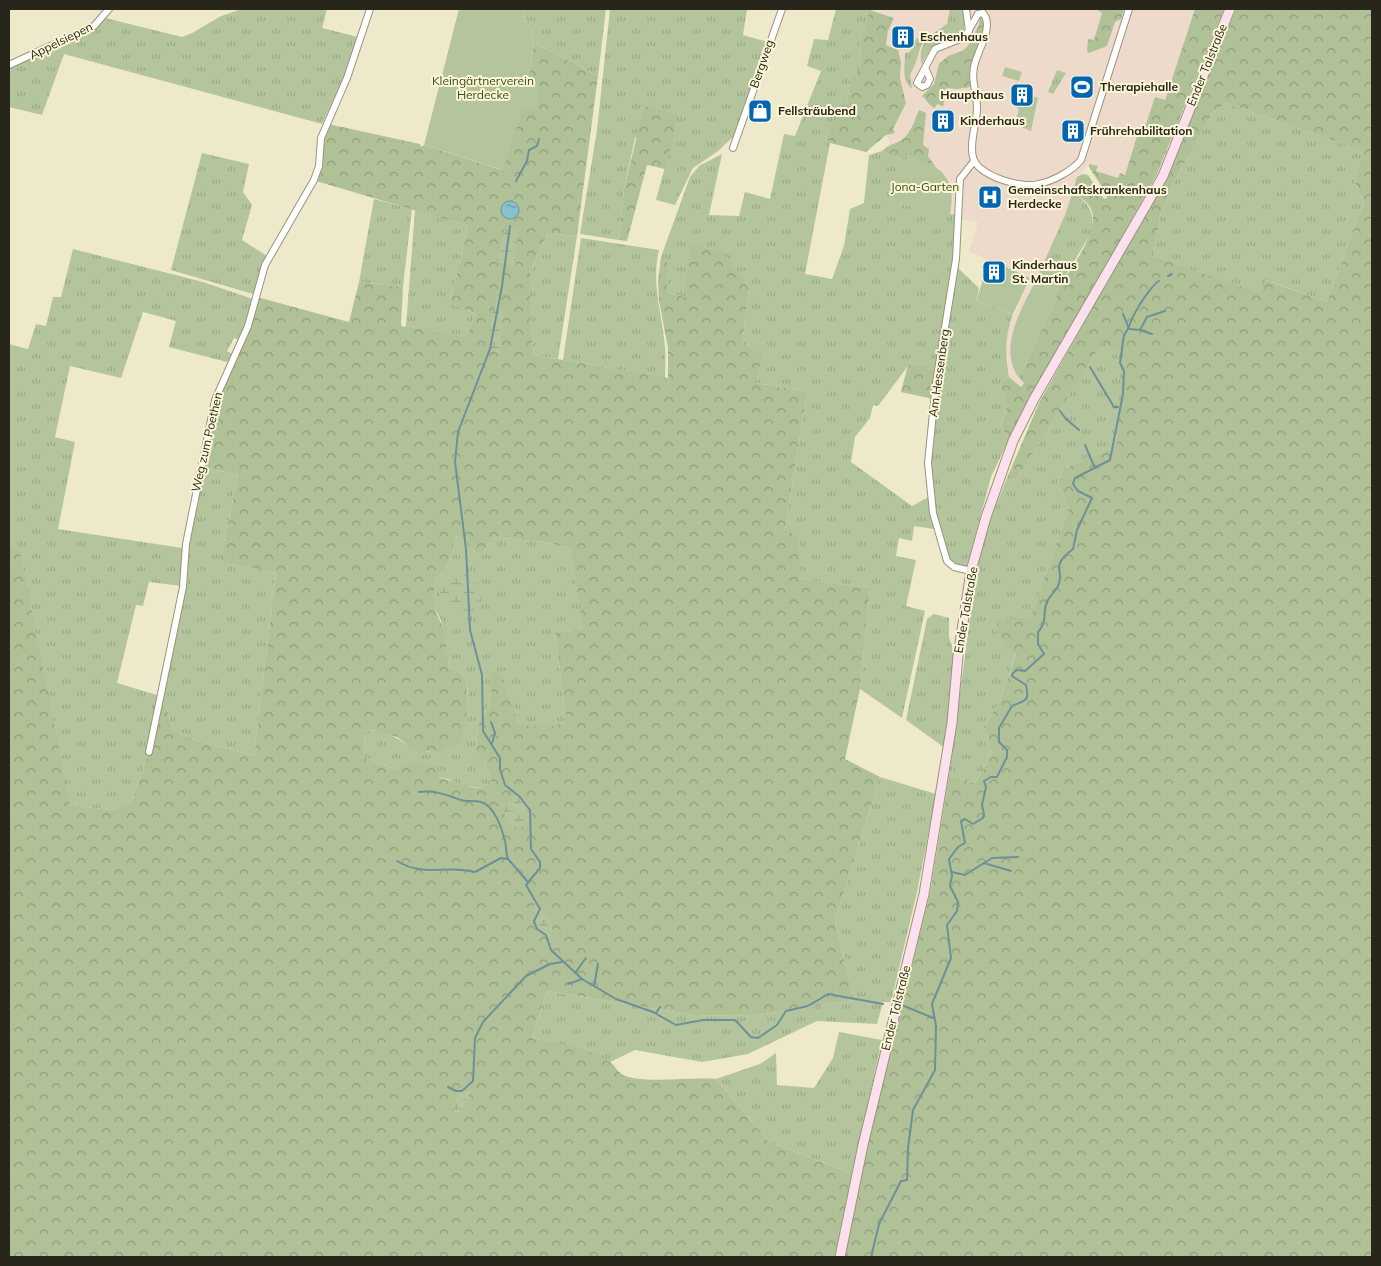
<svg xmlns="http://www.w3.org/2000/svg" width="1381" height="1266" font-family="Mulish,sans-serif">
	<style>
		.medical { fill: #eddacb }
		.grass { fill: url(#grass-tufts) }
		.forest { fill: url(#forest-crowns); fill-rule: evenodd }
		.wetland { fill: url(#wetland-marsh) }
		.garden { fill: #b4c59d }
		.water { fill: url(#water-ripples); stroke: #6b9298 }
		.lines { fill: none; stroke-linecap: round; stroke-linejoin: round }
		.stream { stroke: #6b9298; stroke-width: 2 }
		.street-casing { stroke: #999379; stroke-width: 8 }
		.secondary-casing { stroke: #999379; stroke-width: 11 }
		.street { stroke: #fff; stroke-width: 6 }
		.secondary { stroke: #fce0ee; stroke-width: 9 }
		.labels { text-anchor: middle; stroke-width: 4; stroke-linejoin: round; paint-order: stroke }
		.poi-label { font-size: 12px; font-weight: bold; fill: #28261b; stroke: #fcf6d9; text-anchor: start }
		.street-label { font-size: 12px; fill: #28261b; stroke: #fcf6d9 }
		.park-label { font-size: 12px; fill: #394d0c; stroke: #fcf6d9 }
	</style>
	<defs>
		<pattern id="grass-tufts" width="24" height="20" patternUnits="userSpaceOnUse" patternTransform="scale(1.25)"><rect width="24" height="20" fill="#b4c59d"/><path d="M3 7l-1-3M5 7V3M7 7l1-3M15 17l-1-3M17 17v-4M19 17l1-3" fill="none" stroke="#9ba987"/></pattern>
		<pattern id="forest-crowns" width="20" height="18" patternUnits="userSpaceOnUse" patternTransform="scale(1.25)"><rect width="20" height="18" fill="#b0c197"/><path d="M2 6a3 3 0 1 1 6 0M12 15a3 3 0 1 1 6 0" fill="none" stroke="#8f9d7a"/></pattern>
		<pattern id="wetland-marsh" width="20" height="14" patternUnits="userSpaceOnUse" patternTransform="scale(1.25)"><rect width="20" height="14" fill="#b4c59d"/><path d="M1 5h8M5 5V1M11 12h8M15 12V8" fill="none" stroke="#9ba987"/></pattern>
		<pattern id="water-ripples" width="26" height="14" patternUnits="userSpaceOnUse" patternTransform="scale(1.25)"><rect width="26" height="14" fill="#88c0ce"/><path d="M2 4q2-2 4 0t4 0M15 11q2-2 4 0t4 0" fill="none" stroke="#6f9ca6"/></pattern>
	</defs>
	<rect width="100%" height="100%" fill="#efe9cc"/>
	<path class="medical" d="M871,9H1195L1165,100L1155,97L1146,125L1144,124L1140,137L1137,136L1125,175L1120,173L1118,178L1096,171L1089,164L1077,177L1091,210L1021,387L1009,377L1006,344L1007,330L1030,279L969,251L978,222L962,219L950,214L908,155L882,151L890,143L886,135L895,133L892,129L906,103L900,78L901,62L898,50L886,45L888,31L894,18Z"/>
	<g class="grass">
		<path d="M242,9H327L322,28L358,37L344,78L322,124L64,54L42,115L9,107V68L96,29L105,18L182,37L192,33L221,16Z"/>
		<path d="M522,9H606L598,76L534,43L531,28L526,27Z"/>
		<path d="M610,9H747L743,35L768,42L733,137L718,151L693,168L675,205L656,200L679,115L635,138L624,189L619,240L580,234L597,130Z"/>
		<path d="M836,9H871L861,39L860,69L851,77L846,108L830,124L826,139L830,143L805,274L832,279L844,246L850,209L864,203L869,155L882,151L900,159L908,155L899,204L957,215L955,260L937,370L908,366L878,406L873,405L870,418L855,437L851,462L912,506L930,496L934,529L914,526L912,541L899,538L896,556L916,560L906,606L925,611L902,718L860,689L870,588L798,579L800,537L785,529L807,392L756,383L742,345L749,289L685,297L667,293V261L661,257L690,177L699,166L722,154L709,215L739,216L745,192L770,199L784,134L795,136L821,71L807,66L814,39L828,40Z"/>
		<path d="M950,9H964V31C950,50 934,33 922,65C916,42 933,34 947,24Z"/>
		<path d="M917,38L923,42C916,55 919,61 910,74L912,89C901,79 905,66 905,53H908L914,47L912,45Z"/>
		<path d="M1057,70L1066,73L1053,94L1048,92Z"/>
		<path d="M1226,103L1365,151L1355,183L1364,202L1327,302L1266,280L1259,294L1153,256L1161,213L1174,182L1213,112Z"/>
		<path d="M202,153L249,164L243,192L252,205L242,240L267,256L253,294L171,270Z"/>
		<path d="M1073,191C1088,204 1096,212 1091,233L1057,290L1053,287L1048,288L1036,280L1065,215Z"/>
		<path d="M374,199L412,209L403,287L359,282Z"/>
		<path d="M415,210L468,226L450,303L476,314L466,339L406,326Z"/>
		<path d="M548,233L577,236L558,359L534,355L530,318V272Z"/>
		<path d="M581,238L659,250C651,284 662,313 665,347C666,357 665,368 665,378L563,360Z"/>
		<path d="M73,249L203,282L253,299L239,340L234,338L227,351L232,354L227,362L169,347L176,321L143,312L121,378L70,366L55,437L75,442L58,529L182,548V586L149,582L143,606L136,605L117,683L157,695L149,752L131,803L110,810L69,805L20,552L9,545V344L28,349L36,324L46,326L53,297H61Z"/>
		<path d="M957,267L979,288L976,301L1013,314C1005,336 1005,354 1009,377L1000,384L1007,407L1001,426L1009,439L991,477L967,566C964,566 958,567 955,566C947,563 945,551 942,544C915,459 943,353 957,267Z"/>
		<path d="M1102,341L1123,352L1116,446L1063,469L1058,484L1069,507L1030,620H996L997,634L1016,653L1000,701L984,727L992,753L975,783L949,776L976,573L990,520L1007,478L1016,480Z"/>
		<path d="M203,467L238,475L220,562L276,573L254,756L198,741L173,730L166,707L161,703L182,606L189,536Z"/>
		<path d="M457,536L467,540L475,552H484L492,537L544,542L571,548L584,629L555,632L566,720C547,734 540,725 519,725L502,676H491C491,693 493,708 479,719L476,747L484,758L492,784L486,788L463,786L448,779L397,770L365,758L364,732C399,721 418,776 450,738C465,720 465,719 468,697C469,690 465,676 460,672C457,670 453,669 449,667L441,620L434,607V581C443,573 450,563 453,551C454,544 453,541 457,536Z"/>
		<path d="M934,614L949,618V637L955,656L950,723L945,748L906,720L927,619Z"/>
		<path d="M880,777L936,794L917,892L891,1002H883L877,1024L817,1021L748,1054L702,1062L635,1050L610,1062L585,1051L532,1038L547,991L694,1015L753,1016L854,1000L835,921Z"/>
		<path d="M839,1032L882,1040L852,1174L769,1142L716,1079L760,1064L776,1053L777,1085L814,1088L833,1058Z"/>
	</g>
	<g class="forest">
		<path d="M1096,9H1124L1121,19L1115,22L1107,46L1089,53L1087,51L1088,39L1094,40L1102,13Z"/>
		<path d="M1195,9H1224L1157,174L1009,439L1001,426L1007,407L1000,384L1009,377L1021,387L1024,383L1019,378L1057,297V290C1069,270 1106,226 1088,204C1084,199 1077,195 1073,191L1077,177L1082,174L1088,175L1104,199L1107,198L1106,193L1089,167V164L1098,166L1096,171L1118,178L1120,173L1125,175L1137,136H1140L1144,124H1146L1155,97L1165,100Z"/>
		<path d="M1236,9H1372V1257H844L862,1166L930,893L949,776L975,783L992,753L984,727L1000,701L1016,654L997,634L996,619H1030L1069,507L1058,484L1063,469L1116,446L1122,352L1102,342L1016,480L1007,478L1039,403L1167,177ZM1226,103L1364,151L1355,183L1364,202L1327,302L1265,280L1259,293L1153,256L1161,213L1174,182L1213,112Z"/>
		<path d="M870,10L894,18L888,31L886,45L898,50L901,62L900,78L906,103L893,129L895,133L886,135L866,152L830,143L826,139L830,123L846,108L851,77L860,69L861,39Z"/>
		<path d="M980,17H982L985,24L970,70V87L957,89L947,88L943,106L937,104L935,108C928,105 928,101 922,96L934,84L939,64L948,56L962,51L968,46L979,25Z"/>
		<path d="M534,43L598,76L577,236L548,233L530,272V318L534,355L668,378V348L659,301L658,281L661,257L667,261V293L685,297L690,244L723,253L749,289L742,345L762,354L756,383L807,392L785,529L800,537L799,579L870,588L860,689L845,759L880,777L835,921L854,1000L753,1016L694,1015L547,991L532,1038C557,1044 589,1047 610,1062C615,1065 618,1073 623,1075C642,1084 693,1077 716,1079L769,1142L852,1174L839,1257H9V545L20,551L70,805L110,810L131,803L149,752L151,753L161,703L166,707L173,730L198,741L254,756L276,573L220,562L238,475L203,467L216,400L257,297L349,322L359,282L403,287L401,325L403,327L406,326L466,338L476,314L450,303L468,226L316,181L328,124L420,144L421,147L424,145L502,170L523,107L536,111L528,80ZM457,536L467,541L475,552H484L492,537L544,542L571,548L583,629L555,632L566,720C549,732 538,725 519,725L502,675L495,672L491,676C491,693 493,708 479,719L476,747L478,755L484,758L492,784C476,794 457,781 440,778L437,768C422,761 411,762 397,770L365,758L364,732L372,730L397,737L417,752L435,751L441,754L444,746H454L461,742C464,725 475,685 460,672C458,670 452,669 449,667L444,630L434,607V581C443,573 450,563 453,551C454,545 453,541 457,536ZM462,1091L470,1093L458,1113L452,1109Z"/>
		<path d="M644,106L679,115L665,169L647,165L627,241L619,240L624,189Z"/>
		<path d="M919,110L926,113L923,145L929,149L928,156L935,166L934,168L908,155L900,159L882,151C889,144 896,144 903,139C911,133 915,119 919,110Z"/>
		<path d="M908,365L937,370L933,399L901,392Z"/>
	</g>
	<g class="wetland">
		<path d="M505,228H518L515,268L496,260Z"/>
		<path d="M500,294C505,313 504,335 499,354L490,349C490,330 490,313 498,295Z"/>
		<path d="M452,573C475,574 485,583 480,607L469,616C448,615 438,603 440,583Z"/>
		<path d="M518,796C529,799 533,809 531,820L521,828L511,827L505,819L504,809L511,799Z"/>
		<path d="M536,902L551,920L553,934L549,939C532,924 537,925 534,905Z"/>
		<path d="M462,1091L470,1093L458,1113L452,1109Z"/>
	</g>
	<g class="garden">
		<path d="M459,9H522L526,27L531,28L534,43L528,80L539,84L536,111L523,108L503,170L424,145Z"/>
		<path d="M1005,67L1022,72L1019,81L1002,76Z"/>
		<path d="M1021,87L1033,92L1031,96L1038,98L1031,131L1014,124L1019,110L1015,105L1017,98L1022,99L1023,97L1018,94Z"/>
		<path d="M908,155C941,166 957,177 950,214L898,204Z"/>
		<path d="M1006,267L1030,278L1013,314L976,301L984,277L999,283Z"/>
		<path d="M1036,280L1048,288L1053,287L1057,290V297L1019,378C997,348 1022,308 1036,280Z"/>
	</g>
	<circle class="water" cx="510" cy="210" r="9"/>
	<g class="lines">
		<g class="stream">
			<path d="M516,181L527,161L529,150L537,146L539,139"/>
			<path d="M510,226L502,286L490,349L458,432L455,462L466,549L470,630L482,675L483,731L500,758V769L505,785L520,797L530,810L531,849L540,862V868L526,885L540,909L534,921L537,929L546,935L551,950L582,979L616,999L653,1012L676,1025L703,1020H735L751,1037L758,1038L777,1025L786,1011L808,1006L828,994L883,1004"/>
			<path d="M1168,276L1172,274"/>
			<path d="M1123,314L1129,329L1140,330L1147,317L1165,311"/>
			<path d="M1140,330L1152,334"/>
			<path d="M1090,367L1114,407H1118"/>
			<path d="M1060,411L1066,419L1079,430"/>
			<path d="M1085,445L1095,468"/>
			<path d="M491,722L495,733L492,743"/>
			<path d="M419,792C435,790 447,795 461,800C467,802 474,800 481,802C494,805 502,829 505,841C507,847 505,852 508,859"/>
			<path d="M397,861C425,878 446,864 475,872L501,858L508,859L528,882"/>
			<path d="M984,863L1011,871"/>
			<path d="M952,872L965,875L992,858L1018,857"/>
			<path d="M575,973L586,958"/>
			<path d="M568,984L582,979"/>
			<path d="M594,986L598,964"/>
			<path d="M904,1006L933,1018"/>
			<path d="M656,1013L660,1007"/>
			<path d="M448,1087L456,1091H462L473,1081L475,1038L483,1022L526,976L550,964L562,962"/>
			<path d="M871,1257L879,1224L901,1181L907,1180L908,1148L913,1110L935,1070L936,1026L932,1004L951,958L947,925L957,911L958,902L950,886L952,876L949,859L958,847L965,843L961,821L965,819L973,824L983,818L984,814L982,805L986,787L984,781L991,777H997L1007,757V750L999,742V728L1012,706C1025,700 1030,702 1026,685L1012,676L1013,673L1017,670L1025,671L1044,654L1038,644V632C1048,622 1042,613 1047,602C1049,596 1055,592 1058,586C1066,570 1048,568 1073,549L1077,530L1092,498L1078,491L1073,484L1075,478L1110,460L1123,394L1124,371L1120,363L1124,335C1130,328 1130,321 1135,313C1139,305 1152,285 1159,281"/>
		</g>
		<g class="street-casing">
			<g id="street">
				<path d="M966,9L969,31"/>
				<path d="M9,65L94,26L109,9"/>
				<path d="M926,70L930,79L927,85L922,87L917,83L935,49L965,37L978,14L983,13C994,26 979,48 975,63C970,79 977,92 977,108C977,124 969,142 973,157C977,176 1022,189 1039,184C1053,181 1072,171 1081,160L1129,9"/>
				<path d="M733,148L782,9"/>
				<path d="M971,571L954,567L947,561L933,513L928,463L936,383L956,259L960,179L974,161"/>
				<path d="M149,752L183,587L186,544L215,400L248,326L265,265L314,180L319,166L321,138L347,78L370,9"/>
			</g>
		</g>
		<g class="secondary-casing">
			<path id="secondary" d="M840,1257L863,1145L924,894L952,723L958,656L971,571L986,517L1013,441L1034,399L1163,176L1230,9"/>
		</g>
		<use href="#street" class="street"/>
		<use href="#secondary" class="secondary"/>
	</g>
	<defs>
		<g id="building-square" transform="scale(1.25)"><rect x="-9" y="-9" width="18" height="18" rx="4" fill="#0165b1" stroke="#fcf6d9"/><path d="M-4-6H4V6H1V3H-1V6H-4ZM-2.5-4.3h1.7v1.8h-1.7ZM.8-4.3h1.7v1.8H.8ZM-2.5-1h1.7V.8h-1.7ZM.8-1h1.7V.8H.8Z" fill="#fff"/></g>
		<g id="stadium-square" transform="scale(1.25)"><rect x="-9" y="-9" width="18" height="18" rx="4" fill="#0165b1" stroke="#fcf6d9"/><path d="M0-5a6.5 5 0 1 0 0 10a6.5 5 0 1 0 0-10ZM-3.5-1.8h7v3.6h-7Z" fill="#fff"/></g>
		<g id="shop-square" transform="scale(1.25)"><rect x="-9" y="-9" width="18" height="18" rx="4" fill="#0165b1" stroke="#fcf6d9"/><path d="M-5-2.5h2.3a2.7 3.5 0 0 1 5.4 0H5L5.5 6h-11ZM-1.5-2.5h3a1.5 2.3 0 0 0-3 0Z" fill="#fff"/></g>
		<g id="hospital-square" transform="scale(1.25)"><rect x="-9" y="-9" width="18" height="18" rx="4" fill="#0165b1" stroke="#fcf6d9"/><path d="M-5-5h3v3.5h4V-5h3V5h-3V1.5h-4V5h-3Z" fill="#fff"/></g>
	</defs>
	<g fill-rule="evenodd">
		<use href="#building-square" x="903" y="37"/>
		<use href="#stadium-square" x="1082" y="87"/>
		<use href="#building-square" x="1022" y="95"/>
		<use href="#shop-square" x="760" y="111"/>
		<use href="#building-square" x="943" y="121"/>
		<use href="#building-square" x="1073" y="131"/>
		<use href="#hospital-square" x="990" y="197"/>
		<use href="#building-square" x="994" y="272"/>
	</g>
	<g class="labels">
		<g class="poi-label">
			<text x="920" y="41">Eschenhaus</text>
			<text x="1100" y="91">Therapiehalle</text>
			<text x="1004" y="99" text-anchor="end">Haupthaus</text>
			<text x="778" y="115">Fellsträubend</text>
			<text x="960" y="125">Kinderhaus</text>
			<text x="1090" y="135">Frührehabilitation</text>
			<text x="1008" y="194">Gemeinschaftskrankenhaus<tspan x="1008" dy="14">Herdecke</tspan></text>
			<text x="1012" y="269">Kinderhaus<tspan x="1012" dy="14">St. Martin</tspan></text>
		</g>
		<g class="street-label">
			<text transform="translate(61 41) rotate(-26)" y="4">Appelsiepen</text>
			<text transform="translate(762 64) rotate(-71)" y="4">Bergweg</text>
			<text transform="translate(1207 65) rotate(-68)" y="4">Ender Talstraße</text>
			<text transform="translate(939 373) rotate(-82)" y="4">Am Hessenberg</text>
			<text transform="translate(207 442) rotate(-77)" y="4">Weg zum Poethen</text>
			<text transform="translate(966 610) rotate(-80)" y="4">Ender Talstraße</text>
			<text transform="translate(896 1008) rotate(-76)" y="4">Ender Talstraße</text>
		</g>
		<g class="park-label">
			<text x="483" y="85">Kleingärtnerverein<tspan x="483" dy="14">Herdecke</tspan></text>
			<text x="925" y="191">Jona-Garten</text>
		</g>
	</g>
	<rect width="1381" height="1266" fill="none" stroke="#28261b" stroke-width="20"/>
</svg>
